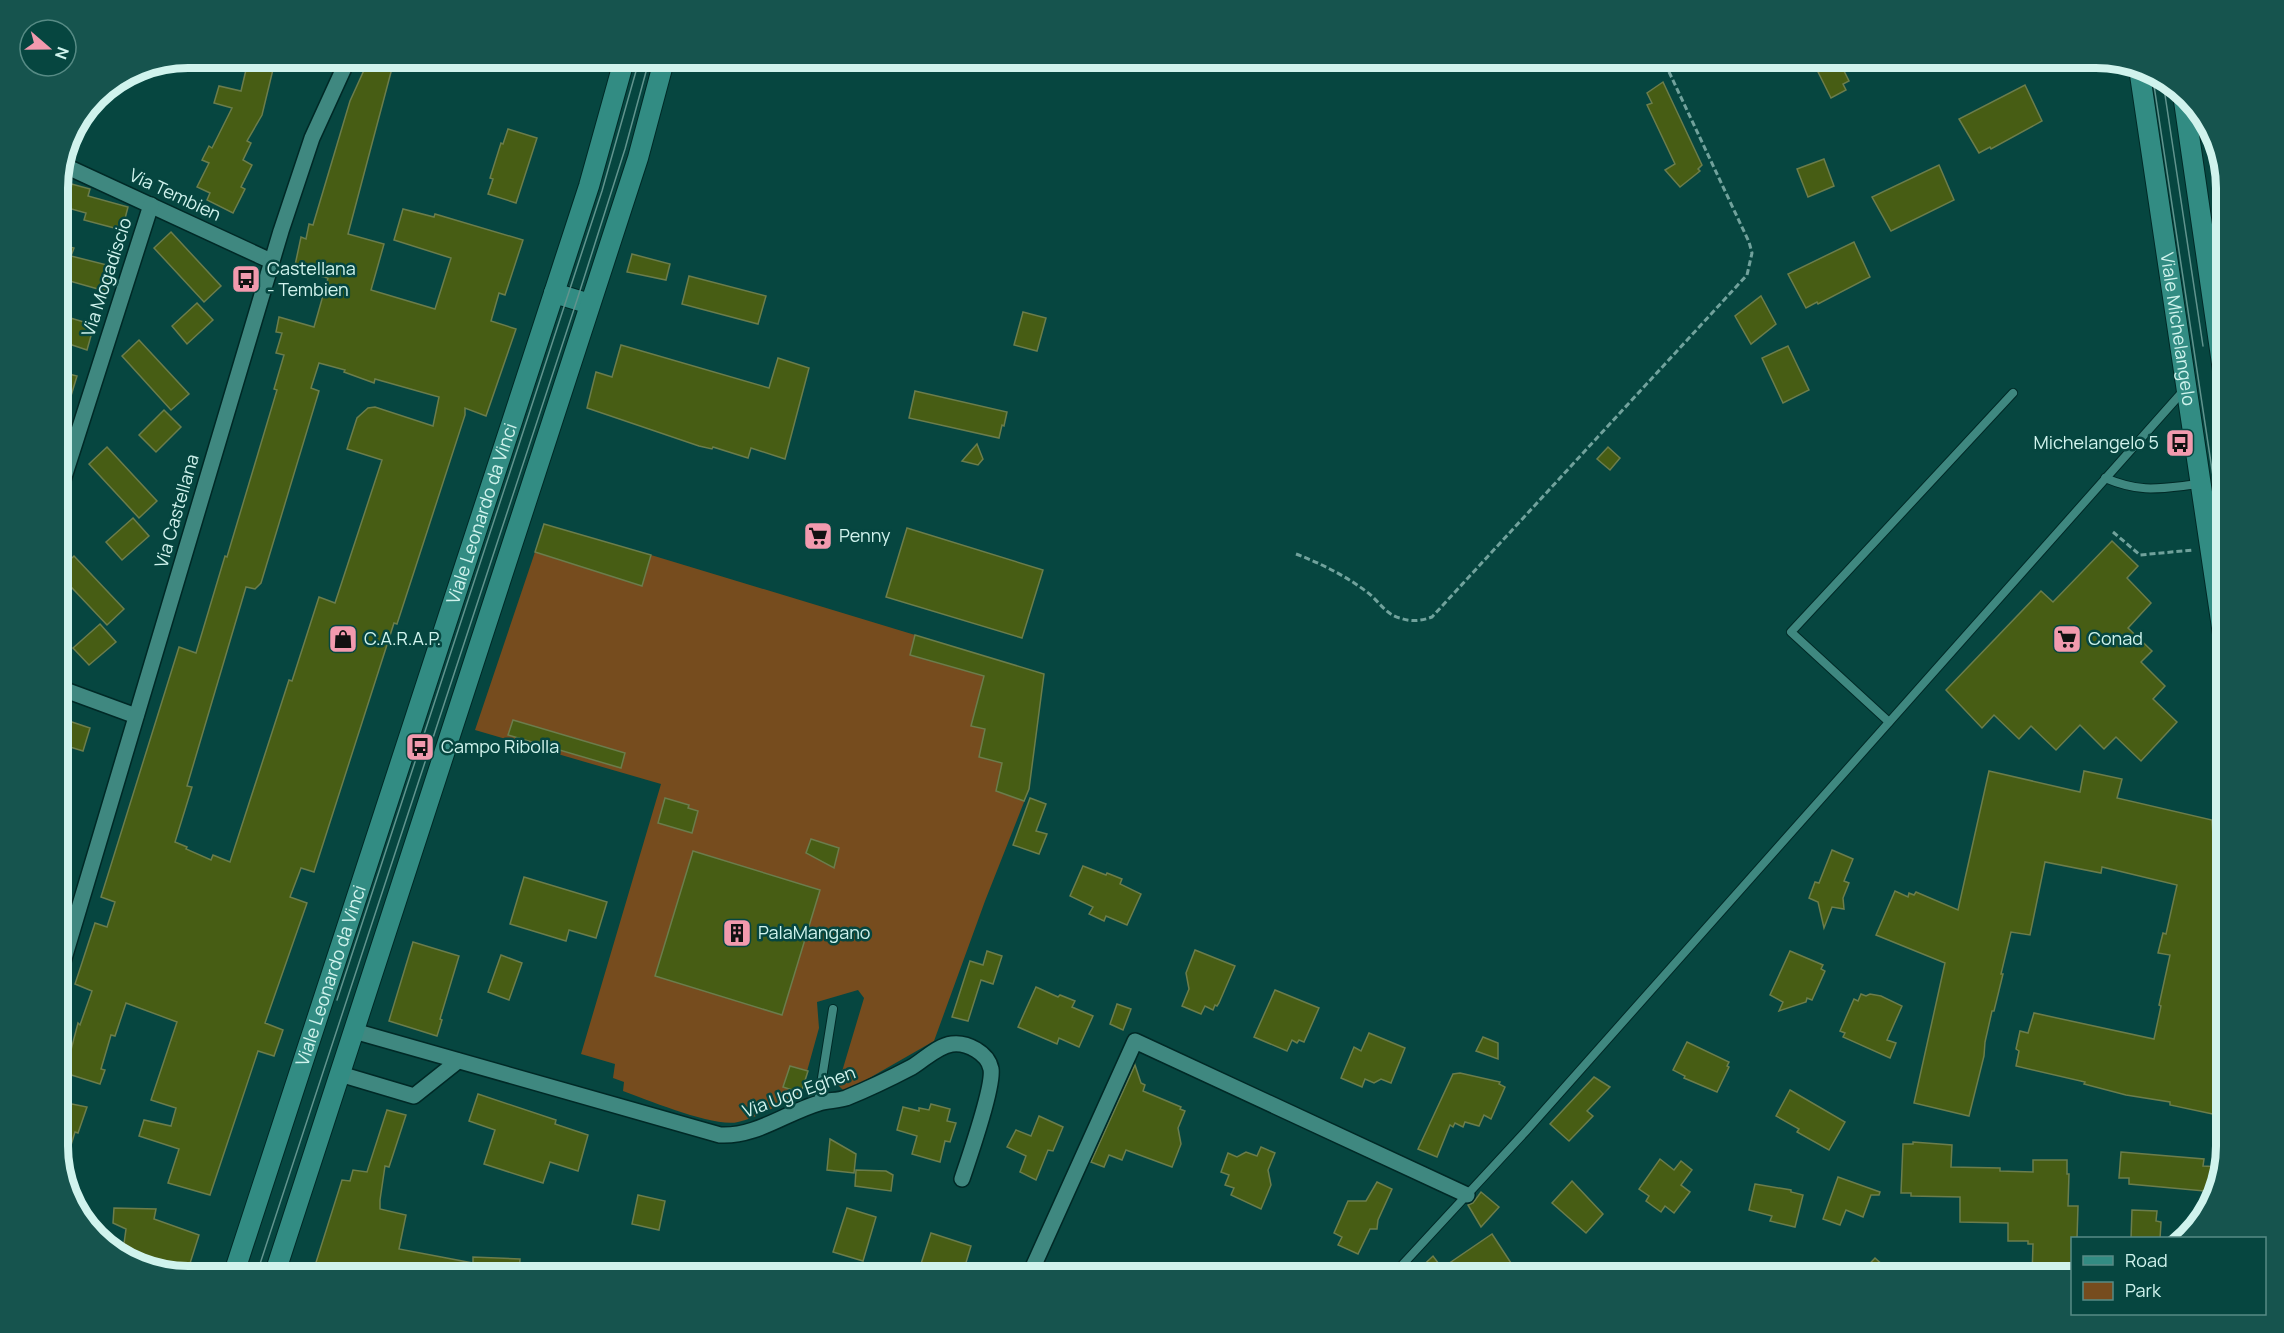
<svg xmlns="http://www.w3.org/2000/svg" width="2284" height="1333" font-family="Manrope,sans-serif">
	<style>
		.green { fill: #764c1e }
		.building { fill: #475d14; stroke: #6b7d4c; stroke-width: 1.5; fill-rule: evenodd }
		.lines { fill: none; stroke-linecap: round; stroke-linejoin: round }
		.lane-casing { stroke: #002926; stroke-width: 10 }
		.street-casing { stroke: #002926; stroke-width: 18 }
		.secondary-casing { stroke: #002926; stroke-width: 22 }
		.path { stroke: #71a29c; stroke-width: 3; stroke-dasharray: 6 3; stroke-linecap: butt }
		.lane { stroke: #3f8880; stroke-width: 8 }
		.street { stroke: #3f8880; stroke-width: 15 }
		.secondary { stroke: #328c83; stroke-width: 20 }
		.tram { stroke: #61948e; stroke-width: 1.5 }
		.labels { text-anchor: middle; stroke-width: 5; stroke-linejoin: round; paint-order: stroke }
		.street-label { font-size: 18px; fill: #d0f3ed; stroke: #064640 }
		.poi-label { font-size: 18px; fill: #d0f3ed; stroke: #064640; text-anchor: start }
		.rim { fill: none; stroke: #d0f3ed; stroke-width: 8 }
	</style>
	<rect width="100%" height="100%" fill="#064640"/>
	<path class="green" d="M535,552L642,585L651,555L1044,674L1027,786L1030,787L985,901L934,1041L845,1092L838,1085L864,998L858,990L817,1002L819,1028L801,1093C781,1103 760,1117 738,1122C715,1128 648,1100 623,1091L624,1082L613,1078L615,1064L581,1054L661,784L475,730Z"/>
	<g class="building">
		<path d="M249,57H276L262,115L247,141L251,143L243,160L252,165L241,187L245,189L233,213L207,200L210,193L197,187L209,163L202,160L209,146L212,148L232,108L214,103L219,86L241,91Z"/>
		<path d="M370,57H395L348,234L384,244L371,290L435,309L451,258L394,240L403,209L434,217L435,214L523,240L505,295L499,293L491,321L516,329L486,416L465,408V415L397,624L394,623L314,872L301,868L290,897L307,903L265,1023L283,1030L274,1056L258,1051L210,1195L168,1183L179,1149L139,1136L144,1120L171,1126L176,1108L151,1100L177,1022L126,1003L115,1036L111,1035L101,1069L105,1070L100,1084L65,1073L78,1023L80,1025L92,991L75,984L95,923L107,927L115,902L101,897L179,647L196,653L225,556L227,557L277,390L274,389L284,355L276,353L282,333L276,332L279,317L314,327L328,278L294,270L301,237L306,239L309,224L313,225L350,101ZM319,363L345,370L344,372L374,383L375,379L439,397L433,426L375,407L368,408L357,418L347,449L382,460L335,603L319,597L292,681L289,680L230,862L213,855L211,860L186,849L187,847L175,842L192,787L187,786L246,587L255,589L261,583L319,391L311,388Z"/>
		<path d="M1816,57H1837L1849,81L1843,84L1846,90L1831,98L1818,72L1823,70Z"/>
		<path d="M1663,82L1702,165L1698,169L1700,171L1680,187L1665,170L1675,164L1647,105L1652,103L1647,93Z"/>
		<path d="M2025,85L2042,121L1991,149L1990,147L1979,153L1959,119Z"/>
		<path d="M508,129L537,138L516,203L488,194L493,179L490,178L501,143L503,144Z"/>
		<path d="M1824,159L1834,186L1808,197L1797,169Z"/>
		<path d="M1939,165L1954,200L1891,231L1872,197Z"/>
		<path d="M57,180L90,189L88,196L128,207L122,230L84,220L86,213L57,205Z"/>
		<path d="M171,232L221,286L204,302L154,248Z"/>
		<path d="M1854,242L1870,277L1818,304L1817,302L1806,308L1788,274Z"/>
		<path d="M57,244L74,248L71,256L111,266L105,291L66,280L67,272L62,291L57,290Z"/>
		<path d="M632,254L670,264L666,280L627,272Z"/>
		<path d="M689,276L766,296L758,324L682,304Z"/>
		<path d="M1761,296L1776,324L1751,344L1735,316Z"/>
		<path d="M197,303L213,320L187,344L172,326Z"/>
		<path d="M1023,312L1046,318L1037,351L1014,345Z"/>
		<path d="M57,314L94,325L87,350L57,340Z"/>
		<path d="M139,340L189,394L171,410L122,356Z"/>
		<path d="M621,345L769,388L778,358L809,368L785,459L751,448L748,458L713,447L712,449L699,446L587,408L596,372L612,377Z"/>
		<path d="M1788,346L1809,390L1783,403L1762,358Z"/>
		<path d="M57,371L77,376L61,429L57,428Z"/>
		<path d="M915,391L1007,412L1004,426L1002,425L999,438L909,418Z"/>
		<path d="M164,410L181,427L156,452L139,435Z"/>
		<path d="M977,444L983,459L978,465L962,461Z"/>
		<path d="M107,447L157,501L139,518L89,464Z"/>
		<path d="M1608,447L1620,458L1610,470L1597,459Z"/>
		<path d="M133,518L149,536L122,560L106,542Z"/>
		<path d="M544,524L651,555L642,586L535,552Z"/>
		<path d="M907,528L1043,570L1022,638L886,597Z"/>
		<path d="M2112,541L2138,566L2127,578L2151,603L2128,628L2152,651L2141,662L2165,686L2153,699L2177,722L2141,761L2116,737L2104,749L2080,725L2056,750L2031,726L2019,739L1994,715L1982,728L1946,690L2041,591L2053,602Z"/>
		<path d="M74,556L124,609L107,625L57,572Z"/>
		<path d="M100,624L116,642L89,665L73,648Z"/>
		<path d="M915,635L1044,674L1029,789L1024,801L996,791L1002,763L979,757L985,729L971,726L984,676L910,655Z"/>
		<path d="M57,717L90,728L83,751L57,743Z"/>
		<path d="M513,720L625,753L621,768L508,735Z"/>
		<path d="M1989,771L2080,792L2084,771L2122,779L2117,798L2212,820L2218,919L2226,921L2216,979L2227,982V1117L2170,1105V1102L2126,1095L2084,1084L2085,1082L2016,1066L2019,1051L2016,1049L2020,1031L2028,1033L2034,1013L2154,1039L2161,1006L2159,1005L2170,955L2158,953L2163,933L2166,934L2177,885L2102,867L2101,873L2045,862L2030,935L2011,932L2001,974H2003L1994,1011H1992L1985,1042L1984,1056L1969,1116L1914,1103L1945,963L1876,935L1895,891L1908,897L1909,893L1914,895L1916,892L1958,910Z"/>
		<path d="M665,798L689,805L688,808L698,811L692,833L658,823Z"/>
		<path d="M1030,798L1046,804L1036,831L1047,834L1039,854L1013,845Z"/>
		<path d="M811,839L839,848L834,868L806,853Z"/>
		<path d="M1832,850L1853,859L1844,881L1849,883L1843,898L1844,909L1832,907L1824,928L1818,902L1809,898L1815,882L1819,883Z"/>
		<path d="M693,851L820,890L782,1015L655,976Z"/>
		<path d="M1083,866L1106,875L1107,873L1122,879L1120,884L1141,894L1127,925L1106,916L1104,921L1089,914L1093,907L1070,896Z"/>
		<path d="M524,877L607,902L596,938L569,930L566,941L510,924Z"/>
		<path d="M413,942L459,956L440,1019L442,1020L437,1036L389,1021Z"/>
		<path d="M1195,950L1235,966L1219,1003L1217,1006L1215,1005L1213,1010L1205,1006L1201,1014L1182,1006L1189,989L1186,973Z"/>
		<path d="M987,951L1002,956L993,984L981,980L968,1021L952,1017L970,961L983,965Z"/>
		<path d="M1790,951L1823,965L1821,969L1825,971L1812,1000L1807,998L1806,1002L1779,1011L1783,1002L1770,995Z"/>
		<path d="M501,955L522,963L509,1000L488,992Z"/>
		<path d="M1036,987L1058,997L1060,995L1075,1001L1072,1007L1093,1016L1079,1047L1059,1038L1057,1044L1018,1027Z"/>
		<path d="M1275,990L1319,1008L1304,1042L1299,1040L1297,1043L1292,1040L1287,1051L1254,1037Z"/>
		<path d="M1861,994L1866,996L1870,994L1881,996L1902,1006L1887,1040L1896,1043L1890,1058L1843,1037L1845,1033L1840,1031L1854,999L1858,1001Z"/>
		<path d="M1117,1004L1131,1009L1123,1030L1110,1024Z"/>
		<path d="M1369,1033L1405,1048L1391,1083L1381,1079L1374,1083L1365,1079L1362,1087L1341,1078L1354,1047L1361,1051Z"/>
		<path d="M1483,1037L1498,1043V1059L1476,1051Z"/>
		<path d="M1687,1042L1729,1062L1727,1066L1729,1067L1717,1092L1684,1078L1685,1076L1673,1070Z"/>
		<path d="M1135,1065L1141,1083L1145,1085L1143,1091L1181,1107L1180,1109L1185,1111L1178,1128L1181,1144L1172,1167L1126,1150L1122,1160L1109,1155L1104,1167L1091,1162Z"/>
		<path d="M790,1066L808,1071L801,1093L783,1087Z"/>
		<path d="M1460,1073L1500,1082L1499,1084L1505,1087L1491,1119L1484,1115L1479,1126L1465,1122L1463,1127L1455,1123L1453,1127L1450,1125L1437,1157L1418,1149L1453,1074Z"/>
		<path d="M1594,1077L1610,1087L1587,1111L1593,1116L1569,1141L1550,1124Z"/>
		<path d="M1790,1090L1845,1122L1829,1150L1797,1132L1799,1129L1776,1116Z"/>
		<path d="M478,1094L556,1120L555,1124L588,1135L578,1171L550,1162L543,1183L484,1164L495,1130L469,1121Z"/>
		<path d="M57,1101L87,1107L78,1133L75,1132L63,1171L57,1154Z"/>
		<path d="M931,1104L950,1109L947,1121L956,1123L950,1142L945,1141L940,1162L912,1154L917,1136L897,1130L903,1107L919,1111V1108L929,1110Z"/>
		<path d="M387,1110L406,1115L389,1167L385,1166L380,1200V1209L406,1215L399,1249L473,1263V1257L520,1259L519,1276H325L313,1272L342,1180L350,1181L353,1170L367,1172Z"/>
		<path d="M1039,1116L1063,1127L1053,1151L1048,1150L1036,1180L1020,1172L1026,1156L1007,1147L1016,1130L1031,1136Z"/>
		<path d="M830,1139L856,1154L854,1173L827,1170Z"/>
		<path d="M1913,1142L1952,1145L1951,1167L2000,1168V1171L2033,1172V1160H2067V1174H2069L2068,1206H2078L2077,1239H2073V1267H2065V1276H2032L2033,1244H2028V1241H2008V1223L1960,1222V1197L1911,1196V1193H1901L1903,1144H1913Z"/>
		<path d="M1261,1147L1275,1153L1268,1170L1271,1185L1261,1209L1231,1195L1234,1188L1225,1185L1229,1175L1221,1172L1228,1153L1237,1157L1246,1152L1257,1156Z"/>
		<path d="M2121,1152L2204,1159L2203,1166L2221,1167L2215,1192L2129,1184V1178H2119Z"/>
		<path d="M1660,1159L1674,1170L1681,1161L1692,1170L1681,1185L1690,1192L1674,1213L1665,1206L1661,1212L1646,1201L1649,1196L1639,1189Z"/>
		<path d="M856,1170L886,1171L893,1175L891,1191L855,1186Z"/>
		<path d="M1838,1177L1880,1192L1879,1195H1871L1863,1217L1846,1210L1840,1225L1823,1219Z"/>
		<path d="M1572,1181L1603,1214L1586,1233L1552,1203Z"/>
		<path d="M1377,1182L1392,1189L1378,1220L1377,1229H1370L1358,1254L1338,1245L1342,1237L1334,1233L1348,1201H1366Z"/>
		<path d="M1755,1184L1791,1190V1192L1803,1195L1795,1227L1770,1221L1772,1216L1749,1210Z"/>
		<path d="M1481,1192L1499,1207L1481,1227L1468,1205L1473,1203Z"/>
		<path d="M638,1195L665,1201L659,1230L632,1224Z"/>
		<path d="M114,1208L156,1209L154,1219L199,1235L186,1276L122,1258L126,1229L113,1223Z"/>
		<path d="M847,1208L876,1217L863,1261L833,1252Z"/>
		<path d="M2132,1210L2157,1211L2156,1221L2161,1222L2160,1239H2131Z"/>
		<path d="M931,1233L971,1246L962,1276H917Z"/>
		<path d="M1492,1234L1513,1266L1499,1276H1412L1433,1256L1442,1268Z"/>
		<path d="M1875,1258L1895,1276H1858Z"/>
	</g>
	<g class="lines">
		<g class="lane-casing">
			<g id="lane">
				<path d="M2105,478C2143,494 2161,488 2200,484"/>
				<path d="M1889,722L1791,632L2013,393"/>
				<path d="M818,1103L833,1009"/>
				<path d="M1392,1276L1526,1131L2185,389"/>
			</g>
		</g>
		<g class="street-casing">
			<g id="street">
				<path d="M61,164L271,261"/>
				<path d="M57,499L151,205"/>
				<path d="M57,687L136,716"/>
				<path d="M57,982L281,231L312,138L349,57"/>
				<path d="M354,1031L720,1135C756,1137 785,1113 819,1103C827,1100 837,1101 846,1098C868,1089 891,1078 912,1067C924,1060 937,1046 952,1044C967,1042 988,1053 991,1069C994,1086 969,1158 962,1179"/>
				<path d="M340,1074L414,1096L458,1061"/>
				<path d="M1029,1276L1135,1041L1467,1195"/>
				<path d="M1625,1276L1700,1272L1709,1276"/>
			</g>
		</g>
		<g class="secondary-casing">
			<g id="secondary">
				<path id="s1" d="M2139,68L2227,661"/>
				<path d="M2183,94L2227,398"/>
				<path d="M554,293L590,304"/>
				<path id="s2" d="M233,1276L589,186L625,57"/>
				<path d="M274,1276L638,158L665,57"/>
			</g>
		</g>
		<g class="path">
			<path d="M2113,532L2140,555L2193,550"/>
			<path d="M1296,554C1320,563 1346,576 1367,592C1378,600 1386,615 1400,618C1411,622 1421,621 1432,617L1747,275L1752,253L1749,242L1662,57"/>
		</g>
		<use href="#lane" class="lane"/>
		<use href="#street" class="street"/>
		<use href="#secondary" class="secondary"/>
		<g class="tram">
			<path d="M2152,72L2227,569"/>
			<path d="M2162,75L2203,346"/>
			<path d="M337,1000L602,191L640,57"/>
			<path d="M256,1276L577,300L625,149L650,57"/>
		</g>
	</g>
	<defs>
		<g id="bus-square" transform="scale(1.5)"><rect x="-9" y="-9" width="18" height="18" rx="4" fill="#f29aae" stroke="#064640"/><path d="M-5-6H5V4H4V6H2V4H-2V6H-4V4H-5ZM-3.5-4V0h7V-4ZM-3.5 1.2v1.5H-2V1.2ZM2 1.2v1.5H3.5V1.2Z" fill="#111"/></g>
		<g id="supermarket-square" transform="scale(1.5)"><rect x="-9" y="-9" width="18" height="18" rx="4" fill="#f29aae" stroke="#064640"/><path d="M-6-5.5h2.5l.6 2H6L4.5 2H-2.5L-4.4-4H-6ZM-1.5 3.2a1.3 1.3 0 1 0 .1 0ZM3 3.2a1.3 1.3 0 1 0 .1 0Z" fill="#111"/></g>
		<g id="shop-square" transform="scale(1.5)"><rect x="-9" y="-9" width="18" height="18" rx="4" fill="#f29aae" stroke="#064640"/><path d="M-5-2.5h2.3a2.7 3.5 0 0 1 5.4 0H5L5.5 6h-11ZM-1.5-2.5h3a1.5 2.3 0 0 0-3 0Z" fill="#111"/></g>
		<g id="building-square" transform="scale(1.5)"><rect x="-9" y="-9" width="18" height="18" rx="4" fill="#f29aae" stroke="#064640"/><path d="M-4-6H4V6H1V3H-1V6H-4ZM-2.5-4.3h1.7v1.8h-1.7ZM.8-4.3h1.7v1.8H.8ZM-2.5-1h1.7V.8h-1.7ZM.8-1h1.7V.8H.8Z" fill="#111"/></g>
	</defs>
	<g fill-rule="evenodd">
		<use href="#bus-square" x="246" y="279"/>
		<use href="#bus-square" x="2180" y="443"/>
		<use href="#supermarket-square" x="818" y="536"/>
		<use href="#shop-square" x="343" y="639"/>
		<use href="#supermarket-square" x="2067" y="639"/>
		<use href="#bus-square" x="420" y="747"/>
		<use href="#building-square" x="737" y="933"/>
	</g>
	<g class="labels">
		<g class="street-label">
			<text transform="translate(175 195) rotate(25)" y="6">Via Tembien</text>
			<text transform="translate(107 277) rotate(-72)" y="6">Via Mogadiscio</text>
			<text dy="6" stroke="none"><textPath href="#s1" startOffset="264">Viale Michelangelo</textPath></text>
			<text transform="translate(177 511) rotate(-74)" y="6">Via Castellana</text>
			<text dy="6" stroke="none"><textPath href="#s2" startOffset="802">Viale Leonardo da Vinci</textPath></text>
			<text dy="6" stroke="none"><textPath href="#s2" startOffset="316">Viale Leonardo da Vinci</textPath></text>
			<text transform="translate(799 1092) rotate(-20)" y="6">Via Ugo Eghen</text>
		</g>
		<g class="poi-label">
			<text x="267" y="275">Castellana<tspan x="267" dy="21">- Tembien</tspan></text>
			<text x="2159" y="449" text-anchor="end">Michelangelo 5</text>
			<text x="839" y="542">Penny</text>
			<text x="364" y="645">C.A.R.A.P.</text>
			<text x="2088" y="645">Conad</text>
			<text x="441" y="753">Campo Ribolla</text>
			<text x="758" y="939">PalaMangano</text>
		</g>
	</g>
	<path d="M0 0H2284V1333H0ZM188 68H2096A120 120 0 0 1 2216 188V1146A120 120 0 0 1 2096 1266H188A120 120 0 0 1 68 1146V188A120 120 0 0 1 188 68Z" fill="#16544e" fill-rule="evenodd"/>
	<path class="rim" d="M188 68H2096A120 120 0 0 1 2216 188V1146A120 120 0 0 1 2096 1266H188A120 120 0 0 1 68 1146V188A120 120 0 0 1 188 68Z"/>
	<rect x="2071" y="1237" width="195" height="78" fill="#064640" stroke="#578b85" stroke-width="1.5"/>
	<rect x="2083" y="1256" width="30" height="9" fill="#328c83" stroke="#578b85" stroke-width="1.5"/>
	<text x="2125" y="1267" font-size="18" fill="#d0f3ed">Road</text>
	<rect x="2083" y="1282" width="30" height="18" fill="#764c1e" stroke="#578b85" stroke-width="1.5"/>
	<text x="2125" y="1297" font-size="18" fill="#d0f3ed">Park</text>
	<g transform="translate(48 48) rotate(110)"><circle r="28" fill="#064640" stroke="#578b85" stroke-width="1.5"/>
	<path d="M0-4.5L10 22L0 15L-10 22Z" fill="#f29aae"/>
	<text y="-9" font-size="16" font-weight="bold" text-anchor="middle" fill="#d0f3ed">N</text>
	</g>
</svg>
